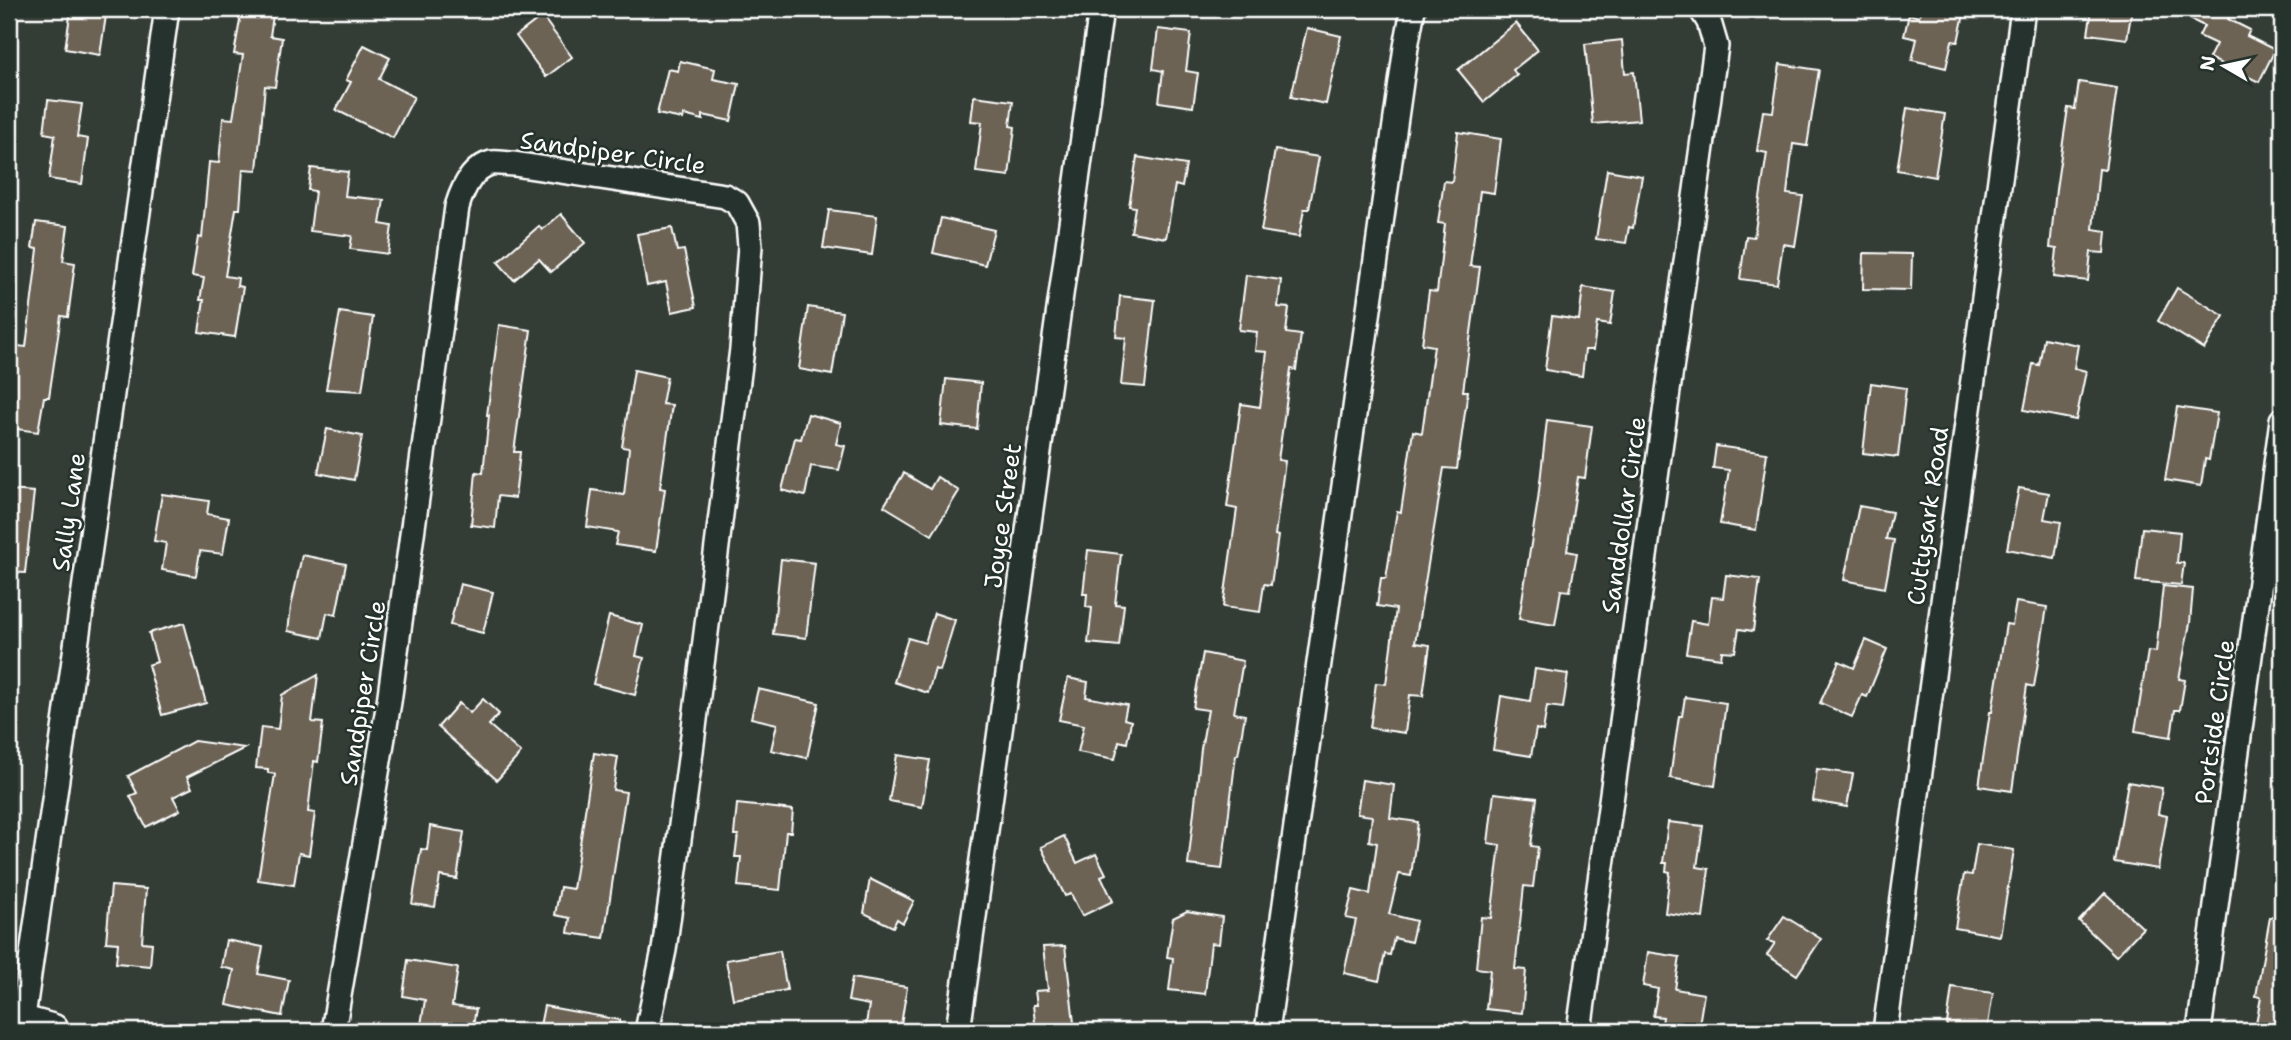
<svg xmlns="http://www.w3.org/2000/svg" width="2291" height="1040" font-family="'Shantell Sans',sans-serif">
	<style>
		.building { fill: #6c6355; stroke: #fff; stroke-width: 2 }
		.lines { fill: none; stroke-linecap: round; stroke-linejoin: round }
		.street-casing { stroke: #fff; stroke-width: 28 }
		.secondary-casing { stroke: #fff; stroke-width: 38 }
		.street { stroke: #26332d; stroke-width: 23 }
		.secondary { stroke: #26332d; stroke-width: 33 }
		.labels { text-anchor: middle; stroke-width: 5; stroke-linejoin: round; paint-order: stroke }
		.street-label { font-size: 24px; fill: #fff; stroke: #26332d }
	</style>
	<rect width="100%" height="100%" fill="#343d35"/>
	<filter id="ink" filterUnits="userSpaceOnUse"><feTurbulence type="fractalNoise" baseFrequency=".0143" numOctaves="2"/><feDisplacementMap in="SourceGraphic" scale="14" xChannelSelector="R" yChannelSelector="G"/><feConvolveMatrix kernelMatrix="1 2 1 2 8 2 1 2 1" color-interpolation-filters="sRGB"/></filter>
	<g filter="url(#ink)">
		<g class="building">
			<path d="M71,9H107L100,55L65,49Z"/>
			<path d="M242,9H274L270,36L282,38L275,87L265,86L257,170L243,169L240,209H236L225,276L238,278L237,286L243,287L235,337L199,332L204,300H200L204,278L192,276L198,237L202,238L209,162L219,163L223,118L233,119L243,55L234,54Z"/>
			<path d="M1921,9H1965L1958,42L1952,41L1946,68L1912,60L1917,39L1904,36L1909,14L1919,17Z"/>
			<path d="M2092,9H2132L2127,39L2088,34Z"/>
			<path d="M2170,9H2233L2228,19L2250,30L2247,36L2275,50L2259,82L2209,58L2216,44L2199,36L2204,26Z"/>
			<path d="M542,16L572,57L546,77L516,36Z"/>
			<path d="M1516,23L1538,50L1513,70L1517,75L1484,102L1458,70Z"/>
			<path d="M1307,28L1341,36L1326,104L1291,97Z"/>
			<path d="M1158,29L1191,33L1186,71L1198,73L1193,107L1159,102L1163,71L1153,69Z"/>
			<path d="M1622,40L1625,73L1634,72L1639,120L1593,124L1585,44Z"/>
			<path d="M364,45L390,58L379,79L414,97L393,138L336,110L351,82L346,80Z"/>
			<path d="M680,61L715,69L713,79L739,84L731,121L703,115V120L684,115L683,119L657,114L668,69L678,71Z"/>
			<path d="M1780,64L1819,70L1807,146L1793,144L1787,194L1803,196L1795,246L1783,244L1777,284L1740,279L1746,236L1754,237L1767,153L1757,151L1763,111L1773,112Z"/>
			<path d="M2079,82L2117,88L2105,170L2099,169L2093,229L2106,231L2104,253L2091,252L2088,281L2054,277L2057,249L2050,248L2056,189L2068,108L2075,109Z"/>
			<path d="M974,96L1013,101L1010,126L1015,127L1009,176L976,172L982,122L971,121Z"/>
			<path d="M48,100L82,104L77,137L88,139L82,184L49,179L55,135L44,133Z"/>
			<path d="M1907,108L1945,114L1935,177L1897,170Z"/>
			<path d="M1458,132L1501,139L1494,193L1480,191L1470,266L1480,267L1463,391H1468L1457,469L1444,468L1415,643L1430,645L1423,696L1410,695L1405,733L1370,728L1376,683L1386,684L1396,609L1377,606L1381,578H1386L1397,511L1401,512L1413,431L1422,433L1434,346L1422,344L1429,291L1437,292L1445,224L1438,223L1444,181L1452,182Z"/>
			<path d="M1275,150L1319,157L1309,209H1304L1299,237L1261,231Z"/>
			<path d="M1137,157L1186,165L1182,187L1175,185L1166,238L1131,232L1135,207L1129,206Z"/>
			<path d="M311,168L348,172L345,196L384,200L380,224L392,226L388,254L350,249L352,236L310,231L315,191L308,190Z"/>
			<path d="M1607,170L1642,176L1633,228L1629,227L1626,243L1596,239Z"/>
			<path d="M829,210L877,216L872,255L823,248Z"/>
			<path d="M561,214L585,243L551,272L539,259L514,280L498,262L539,226L542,230Z"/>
			<path d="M941,218L994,230L985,265L933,253Z"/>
			<path d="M36,222L68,226L63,261L75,263L68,317L61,316L49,397H44L38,432L9,428V345L26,347L38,249L32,248Z"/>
			<path d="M672,228L677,251L684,250L696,307L672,312L666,282L647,286L637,234Z"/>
			<path d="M1864,253L1912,254L1911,290L1863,289Z"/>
			<path d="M1246,275L1281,280L1278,307L1289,308L1286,333L1301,335L1296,370L1291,369L1278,460L1285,461L1275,535L1278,536L1271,585L1264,584L1260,612L1223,607L1237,509L1227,507L1241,404L1260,407L1267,352L1255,351L1257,332L1239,330Z"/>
			<path d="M1583,287L1615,292L1610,325L1597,323L1593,350H1585L1582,376L1545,370L1552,316L1579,320Z"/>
			<path d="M2177,288L2224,316L2204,349L2158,321Z"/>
			<path d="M1120,296L1155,300L1145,387L1121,385L1126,338L1116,337Z"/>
			<path d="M808,307L842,312L832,375L799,369Z"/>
			<path d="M340,312L373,317L362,391L326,389Z"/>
			<path d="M499,325L531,330L514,452H520L515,498L498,496L495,528L471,525L476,472L483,473L489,415H487Z"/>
			<path d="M2044,338L2078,345L2074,368L2086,371L2076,420L2024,410L2033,364L2039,365Z"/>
			<path d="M634,370L667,377L662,404L672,405L660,488L665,489L656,551L615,545L618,532L587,527L592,490L624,495L629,448L622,447Z"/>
			<path d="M946,379L981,383L977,429L941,425Z"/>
			<path d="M1871,383L1906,388L1898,457L1863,453Z"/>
			<path d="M2177,407L2217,413L2209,460L2205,459L2201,486L2165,480Z"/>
			<path d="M808,414L841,423L836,444L845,446L839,470L811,466L805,496L782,490L795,438L801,439Z"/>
			<path d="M1547,420L1592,426L1585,478L1578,477L1567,551L1577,553L1570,591L1561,590L1555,625L1519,619L1538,500Z"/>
			<path d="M327,429L362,436L354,480L318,473Z"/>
			<path d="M1716,446L1767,453L1756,530L1720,524L1729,470L1713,468Z"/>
			<path d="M904,473L930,489L937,477L959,491L932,535L884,506Z"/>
			<path d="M2019,488L2049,493L2044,519L2061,522L2055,558L2007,549Z"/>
			<path d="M9,490L34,492L25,573L9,572Z"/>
			<path d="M162,494L209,501L207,514L229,518L223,554L200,551L196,576L162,570L166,543L154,541Z"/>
			<path d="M1859,506L1892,512L1886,539L1894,540L1885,588L1844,580Z"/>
			<path d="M2142,528L2180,532L2177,563H2184L2181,585L2136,581Z"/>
			<path d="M1088,550L1121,554L1115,604L1124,605L1119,646L1088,643L1092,608L1086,607L1087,594H1083Z"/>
			<path d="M302,555L346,564L336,615L327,613L322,638L288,631L291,607Z"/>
			<path d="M781,559L815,563L806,638L773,634Z"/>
			<path d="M1726,575L1760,579L1753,631L1739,629L1735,652L1722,651L1721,658L1686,653L1691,621L1708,624L1712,597L1723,598Z"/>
			<path d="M460,584L493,592L483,633L450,625Z"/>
			<path d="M2163,586L2193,589L2190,623L2179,679L2185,680L2180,710H2175L2171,737L2135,731L2148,651L2156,652Z"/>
			<path d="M2016,602L2047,607L2034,687L2027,685L2012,791L1979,786L1990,712H1992L2006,624L2012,625Z"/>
			<path d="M934,613L955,620L940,671L935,669L928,693L894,682L908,638L925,643Z"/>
			<path d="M609,616L643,625L636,656L644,658L635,695L593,684Z"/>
			<path d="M184,623L206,703L162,715L148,665L157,662L149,633Z"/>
			<path d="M1866,640L1887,649L1867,697L1862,695L1852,717L1820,703L1839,661L1854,668Z"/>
			<path d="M1203,653L1243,661L1234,713L1245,715L1238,755H1236L1222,869L1188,865L1201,749L1208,710L1193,708Z"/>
			<path d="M1535,669L1568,674L1563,708L1547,706L1543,731L1536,729L1531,756L1493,750L1501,696L1530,701Z"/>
			<path d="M318,675L312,722L323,723L318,762L314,761L308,812L315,813L309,855L299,853L294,885L258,880L275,774L268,773V769L256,768L261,727L278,729L282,695Z"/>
			<path d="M1068,678L1088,682L1086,697L1127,705L1124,719L1131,721L1127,743L1119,741L1115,759L1078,752L1084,725L1059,720Z"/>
			<path d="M758,689L819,703L807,758L771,750L777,724L751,718Z"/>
			<path d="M1685,697L1726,703L1715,786L1670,778L1679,716H1682Z"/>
			<path d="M483,699L499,714L489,725L521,753L497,780L438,727L459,703L470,713Z"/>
			<path d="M194,741L245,748L187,777L192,788L173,797L180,810L146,827L130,796L137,793L128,776Z"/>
			<path d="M594,753L618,757L613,790L626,792L604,938L568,933L570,918L555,915L560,887L573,889Z"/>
			<path d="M897,755L930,760L922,807L889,801Z"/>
			<path d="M1817,769L1853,774L1847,807L1813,801Z"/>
			<path d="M1362,780L1394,785L1390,818L1418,822L1411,876L1399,874L1389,914L1416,921L1411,942L1394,938L1390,955L1385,954L1379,981L1344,973L1356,920L1346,918L1353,890L1370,894L1377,843L1369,841L1372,816L1357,814Z"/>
			<path d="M2128,782L2162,788L2158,814L2167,816L2158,869L2114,862Z"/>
			<path d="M1494,793L1537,798L1531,846L1538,847L1533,887L1524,886L1515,969L1526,970L1522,1013L1486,1009L1490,970L1476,968L1481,917L1491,918L1500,845L1488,843Z"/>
			<path d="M737,804L793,810L791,832H786L780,890L738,886L741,857H735L738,835H734Z"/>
			<path d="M1668,822L1703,826L1697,867L1709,869L1703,918L1665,913L1670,872L1666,871L1667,863H1663Z"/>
			<path d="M430,826L464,832L457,879L440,876L435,907L412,904L421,849L427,850Z"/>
			<path d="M1064,836L1077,863L1096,854L1106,874L1101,876L1113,901L1082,916L1071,894L1065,896L1041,847Z"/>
			<path d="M1977,844L2014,850L2000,936L1955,928L1964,874L1972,875Z"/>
			<path d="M870,879L914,901L903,923L897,919L893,927L864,913Z"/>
			<path d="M111,886L146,889L142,942L152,943L150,966L116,963L118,943L106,942Z"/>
			<path d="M2105,893L2143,928L2116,956L2079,921Z"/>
			<path d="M1187,911L1222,917L1219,944L1211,943L1205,994L1169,990L1173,958L1167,957L1173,918Z"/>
			<path d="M1784,916L1821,939L1797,975L1767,955L1775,943L1767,941Z"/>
			<path d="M2270,917L2282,918V1028L2256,1023L2261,997L2256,996Z"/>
			<path d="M226,940L263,947L258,974L289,980L282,1016L227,1005L234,970L221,967Z"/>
			<path d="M1065,946L1075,1031H1036L1033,1005H1037L1035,991L1048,990L1043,947Z"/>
			<path d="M780,951L787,990L733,999L726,960Z"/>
			<path d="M1648,952L1680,957L1675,989L1704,994L1698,1031H1661L1663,1017L1653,1016L1658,989L1643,986Z"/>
			<path d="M408,960L458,968L452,1006L476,1009L472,1031H420L425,1000L403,996Z"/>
			<path d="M852,978L907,987L900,1031H865L869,1005L848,1001Z"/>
			<path d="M1952,987L1993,993L1987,1031H1946Z"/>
			<path d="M544,1006L620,1020L619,1031H539Z"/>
		</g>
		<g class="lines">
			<g class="street-casing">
				<g id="street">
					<path d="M22,1024L167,9"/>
					<path d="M333,1031L389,702L457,207C462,190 472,168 491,163C498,162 507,164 514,164L725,196L737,203L748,223L750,246L742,349L690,759L664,950L647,1031"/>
					<path d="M958,1031L1101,9"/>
					<path d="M1267,1031L1406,47L1413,9"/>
					<path d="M1579,1031L1716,46L1709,22L1701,9"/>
					<path d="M1885,1031L2023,9"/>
					<path d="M2199,1031L2282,420"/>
				</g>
			</g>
			<g class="secondary-casing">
				<path id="secondary" d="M9,1019L52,1031"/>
			</g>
			<use href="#street" class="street"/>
			<use href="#secondary" class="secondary"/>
		</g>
	</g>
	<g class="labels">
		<g class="street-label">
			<text transform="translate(613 153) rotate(8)" y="8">Sandpiper Circle</text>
			<text transform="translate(69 512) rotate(-82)" y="8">Sally Lane</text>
			<text transform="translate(1624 515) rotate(-82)" y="8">Sanddollar Circle</text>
			<text transform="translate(1003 516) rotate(-82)" y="8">Joyce Street</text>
			<text transform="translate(1928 516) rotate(-82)" y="8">Cuttysark Road</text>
			<text transform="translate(363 693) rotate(-81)" y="8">Sandpiper Circle</text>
			<text transform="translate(2215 722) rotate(-82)" y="8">Portside Circle</text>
		</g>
	</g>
	<rect width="2291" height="1040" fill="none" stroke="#26332d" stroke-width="35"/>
	<rect x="18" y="18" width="2256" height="1005" fill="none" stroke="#fff" stroke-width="2.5" filter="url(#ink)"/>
	<g transform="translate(2224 66) rotate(279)" stroke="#26332d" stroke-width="5" paint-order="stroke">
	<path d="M0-5L12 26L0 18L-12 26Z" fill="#ffffff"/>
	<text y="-10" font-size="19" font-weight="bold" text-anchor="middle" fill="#ffffff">N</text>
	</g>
</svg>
